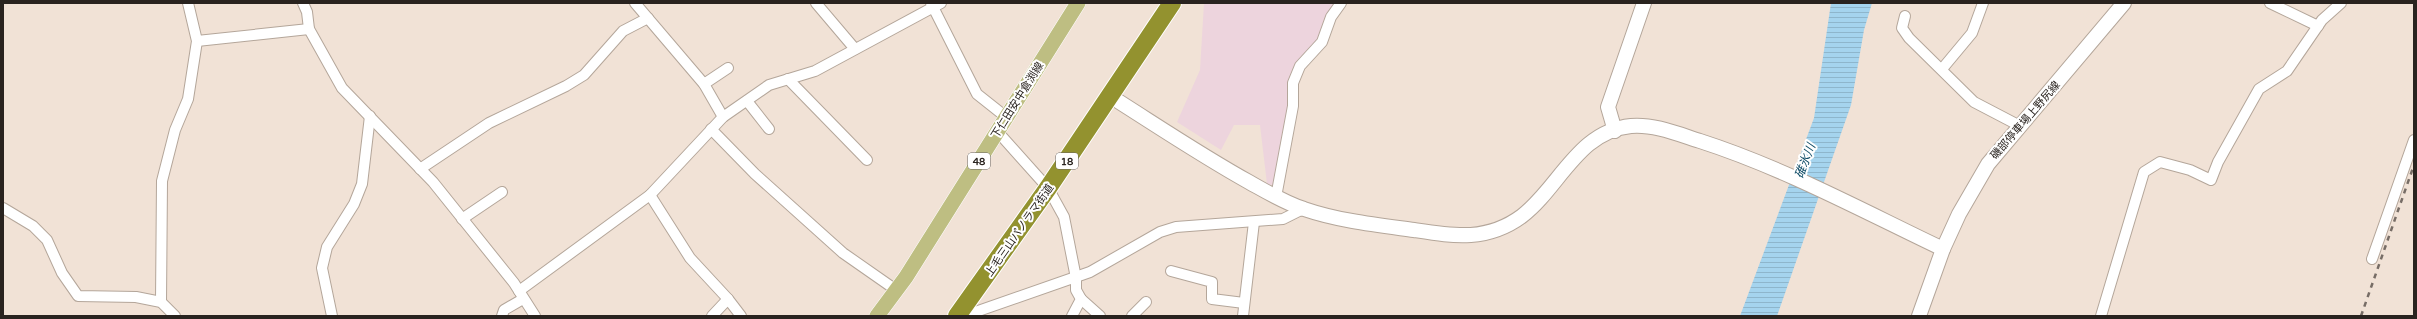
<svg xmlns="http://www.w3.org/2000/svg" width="2417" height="319" font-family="'Varela Round','Noto Sans JP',sans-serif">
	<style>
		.commercial { fill: #edd4dd }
		.water { fill: url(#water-rules) }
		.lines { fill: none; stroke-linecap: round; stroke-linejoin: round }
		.street-casing { stroke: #b4a69a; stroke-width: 12 }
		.secondary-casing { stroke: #b4a69a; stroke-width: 16 }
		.primary-casing { stroke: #fff; stroke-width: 16 }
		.highway-casing { stroke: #fff; stroke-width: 20 }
		.street { stroke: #fff; stroke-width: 10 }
		.secondary { stroke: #fff; stroke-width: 14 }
		.primary { stroke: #bebe82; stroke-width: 15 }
		.highway { stroke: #93922f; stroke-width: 18 }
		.rail { stroke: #776d66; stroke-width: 2.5; stroke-dasharray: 5 5; stroke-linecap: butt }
		.labels { text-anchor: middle; stroke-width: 4; stroke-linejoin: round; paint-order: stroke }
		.shield { fill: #fff; stroke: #696562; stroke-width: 1 }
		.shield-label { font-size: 10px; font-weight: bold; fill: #29231f }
		.street-label { font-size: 11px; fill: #29231f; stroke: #fff }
		.water-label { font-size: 12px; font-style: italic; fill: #124e68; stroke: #fff }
	</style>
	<defs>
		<pattern id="water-rules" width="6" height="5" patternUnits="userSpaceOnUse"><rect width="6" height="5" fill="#a5d4ee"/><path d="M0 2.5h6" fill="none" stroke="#8eb6cc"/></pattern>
	</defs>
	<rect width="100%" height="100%" fill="#f1e2d6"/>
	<path class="commercial" d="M1204,3H1338L1320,40L1299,64L1277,186L1267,184L1260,125H1234L1221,150L1177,122L1200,70Z"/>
	<path class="water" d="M1831,3H1872L1864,30L1851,105L1777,316H1740L1814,118Z"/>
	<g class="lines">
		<g class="street-casing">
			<g id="street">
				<path d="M303,3L307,12L309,29L342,88L433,182L514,283L535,316"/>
				<path d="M635,3L704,84L723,117"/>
				<path d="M816,3L855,49"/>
				<path d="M931,3L977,94L1006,117"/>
				<path d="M2270,3L2318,26"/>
				<path d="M1905,16L1902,28L1909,38L1974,102L2020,126"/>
				<path d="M197,41L309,29"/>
				<path d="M1942,69L1972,33L1983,3"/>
				<path d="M788,79L867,160"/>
				<path d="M704,84L728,68"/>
				<path d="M747,101L769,129"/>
				<path d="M711,129L755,174L843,253L896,290"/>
				<path d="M997,131L1048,188L1064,217L1076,278V290L1081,299L1072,316"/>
				<path d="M420,169L489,123L566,86L584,75L623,31L648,18"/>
				<path d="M650,195L690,258L728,299"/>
				<path d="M1276,197L1293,106V83L1300,66L1322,42L1331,17L1341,3"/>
				<path d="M3,208L33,226L47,240L62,273L78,296L136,297L161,302L175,316"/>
				<path d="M462,219L502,192"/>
				<path d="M2372,259L2414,140"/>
				<path d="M1171,271L1212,282V299L1244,303"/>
				<path d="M519,291L650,195L723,117L769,85L815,71L941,3"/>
				<path d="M1081,299L1100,316"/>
				<path d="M161,302L162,181L175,130L188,99L197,41L188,3"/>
				<path d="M332,316L322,268L327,247L354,204L362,184L370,116"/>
				<path d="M502,316L504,310L523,299"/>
				<path d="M712,316L728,299L741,316"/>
				<path d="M964,316L1090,272L1160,232L1176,227L1283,219L1303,209"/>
				<path d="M1132,316L1146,302"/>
				<path d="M1243,316L1254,222"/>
				<path d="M2101,316L2144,172L2160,162L2190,170L2211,180L2218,162L2259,89L2287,71L2322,20L2341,3"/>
			</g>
		</g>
		<g class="secondary-casing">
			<g id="secondary">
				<path d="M1110,96C1156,125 1202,156 1249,182C1267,192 1285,203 1304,209C1339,221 1377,225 1414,230C1453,236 1487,242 1522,216C1559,188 1578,131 1631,126C1654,124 1678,134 1700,141C1784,168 1863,211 1943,249"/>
				<path d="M1615,131L1608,107L1644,3"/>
				<path d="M1919,316L1943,249L1959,214L1988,164L2124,3"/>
			</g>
		</g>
		<g class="primary-casing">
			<path id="primary" d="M877,316L906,277L1078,3"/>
		</g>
		<g class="highway-casing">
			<path id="highway" d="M957,316L1048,188L1172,3"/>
		</g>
		<use href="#street" class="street"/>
		<use href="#secondary" class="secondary"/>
		<use href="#primary" class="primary"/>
		<use href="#highway" class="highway"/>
		<path class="rail" d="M2361,316L2414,165"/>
	</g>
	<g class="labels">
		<g class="shield">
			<rect x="968" y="153" width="22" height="16" rx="3"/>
			<rect x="1056" y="153" width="22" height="16" rx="3"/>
		</g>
		<g class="shield-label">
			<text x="979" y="165">48</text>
			<text x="1067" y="165">18</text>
		</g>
		<g class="street-label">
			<text transform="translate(1017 100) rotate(-58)" y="4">下仁田安中倉渕線</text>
			<text transform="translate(2025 120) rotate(-49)" y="4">磯部停車場上野尻線</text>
			<text transform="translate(1019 230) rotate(-55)" y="4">上毛三山パノラマ街道</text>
		</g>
		<g class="water-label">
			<text transform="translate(1805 161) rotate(-69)" y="4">碓氷川</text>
		</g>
	</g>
	<rect width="2417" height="319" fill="none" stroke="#29231f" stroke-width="8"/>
</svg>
